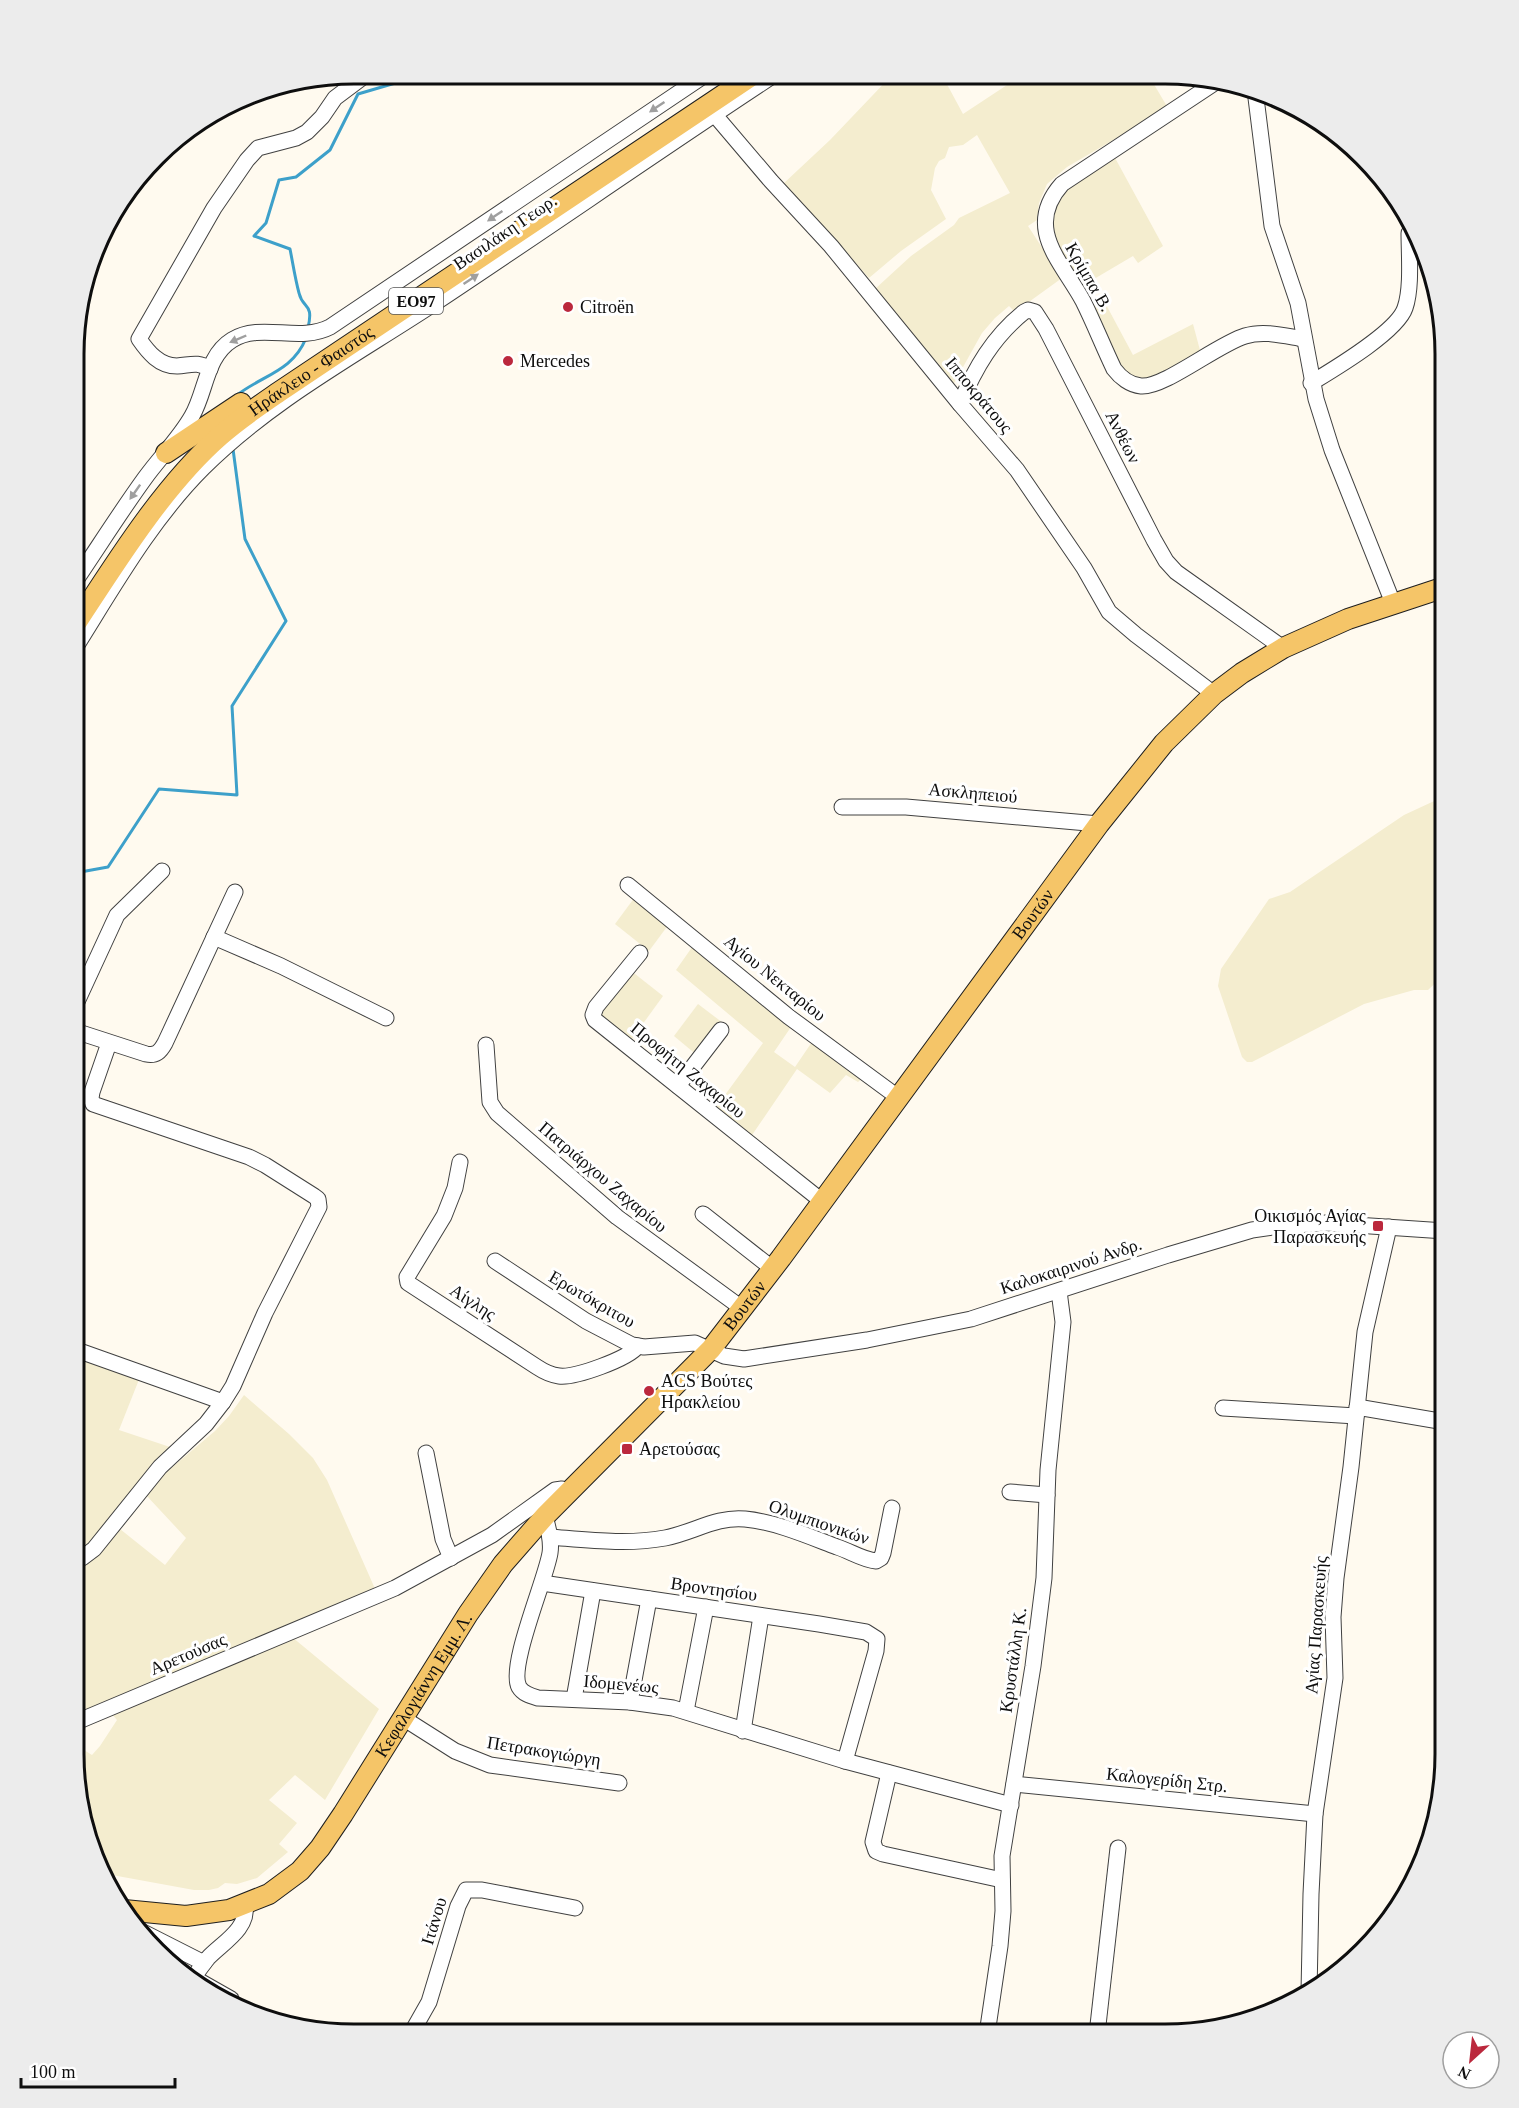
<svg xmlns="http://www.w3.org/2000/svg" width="1519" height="2108" font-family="Georgia,serif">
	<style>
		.farmland { fill: #f4edcf }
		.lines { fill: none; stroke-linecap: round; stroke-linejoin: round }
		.stream { stroke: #3da0ca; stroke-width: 3 }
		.minor-casing { stroke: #414141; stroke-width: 17 }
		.major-casing { stroke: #1f1f1f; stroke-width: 22 }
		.minor { stroke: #fff; stroke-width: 15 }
		.major { stroke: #f5c568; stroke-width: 20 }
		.oneway { fill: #9f9f9f }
		.poi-dot { fill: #bb283d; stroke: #fff; stroke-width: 2 }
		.labels { text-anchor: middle; stroke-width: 6; stroke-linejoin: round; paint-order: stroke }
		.shield { fill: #fff; stroke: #565656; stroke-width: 1.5 }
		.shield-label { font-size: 16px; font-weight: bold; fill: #0e0e0e }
		.street-label { font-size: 18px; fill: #0e0e0e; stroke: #fff }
		.poi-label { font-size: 18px; fill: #0e0e0e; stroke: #fff; text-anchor: start }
		.rim { fill: none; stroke: #0e0e0e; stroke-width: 3 }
	</style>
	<rect width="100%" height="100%" fill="#fffaef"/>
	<g class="farmland">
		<path d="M892,75H942L963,114L1022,75L1149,76L1168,108L1067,167L1047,184L1039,203L1037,220L1028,226L1062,278L1015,312L1009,306L995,318L982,333L953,385L875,289L911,256L954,225L959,218L1010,193L977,135L963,145L949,147L945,158L939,161L935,168L931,190L946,219L901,251L869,278L783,184L830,140Z"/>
		<path d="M1114,156L1163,246L1138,263L1133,256L1094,279L1086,270L1074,277L1052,236V216L1062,192Z"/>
		<path d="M1103,299L1133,355L1193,324L1201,354L1169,373L1141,381L1121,371L1090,307Z"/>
		<path d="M1445,796V974L1428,990H1414L1364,1004L1252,1062H1247L1242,1057L1218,986L1221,969L1269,899L1290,892L1404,815Z"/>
		<path d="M635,897L669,924L649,951L615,924Z"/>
		<path d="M695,943L793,1024L774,1052L795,1067L814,1039L865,1076L858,1082L846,1075L830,1093L797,1069L750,1138L714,1110L763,1043L676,970Z"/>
		<path d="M630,970L663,996L629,1043L601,1020L598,1012Z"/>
		<path d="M698,1004L723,1023L698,1056L674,1036Z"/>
		<path d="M74,1353L140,1377L119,1430L173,1448L91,1546L74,1553Z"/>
		<path d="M244,1395L289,1434L313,1458L327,1480L376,1591L111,1702L74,1715V1565L101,1549L120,1529L165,1565L186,1538L145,1494L163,1475L215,1431L229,1416Z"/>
		<path d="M292,1637L379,1709L325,1800L295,1775L269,1800L297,1823L279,1844L288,1852L257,1878L237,1884L225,1883L218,1888L209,1890H194L101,1873L76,1763L84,1750L92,1755L100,1746L117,1720L111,1713Z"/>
	</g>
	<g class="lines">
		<g class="stream">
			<path d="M308,328C314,302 303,310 299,293C295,278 293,264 290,249L254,236L266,223L279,180L296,177L330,150L358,94L409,79V74"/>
			<path d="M237,395C263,375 293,371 306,338"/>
			<path d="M75,873L108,867L159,789L237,795L232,706L286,621L245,539L233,449"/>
		</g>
		<g class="minor-casing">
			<g id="minor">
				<path d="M1219,80L1062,184C1023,228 1062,262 1083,301C1094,323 1103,346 1114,369C1120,377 1130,385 1141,386C1164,388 1218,344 1245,336C1264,330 1285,336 1304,339"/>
				<path d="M1255,90L1272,226L1298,303L1316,399L1332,450L1393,603"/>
				<path d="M714,114L771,181L831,246L960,404L1017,470L1084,568L1109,612L1136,635L1214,694"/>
				<path d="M210,369C197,361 191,365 177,366C159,366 148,352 139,339L214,208L247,160L258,148L296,138L307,132L322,117L335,98L367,74"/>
				<path d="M1311,383C1334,369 1397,332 1405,308C1412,288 1409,255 1409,233"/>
				<path d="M960,404C975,368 993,337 1024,312L1028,310L1035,312L1046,329L1154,540L1166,561L1176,572L1283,648"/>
				<path d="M76,580C99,546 121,511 145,478C160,457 179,439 192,416C206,392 206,356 232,340C261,322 299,343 330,327L705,75"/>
				<path d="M75,648C114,586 151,520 203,468C270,401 356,355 435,303C548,228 660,150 774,75"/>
				<path d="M842,807H906L1099,824"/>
				<path d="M628,885L789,1017L899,1098"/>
				<path d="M214,937L281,966L386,1018"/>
				<path d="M640,953L596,1007L593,1015L595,1020L823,1202"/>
				<path d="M75,1006L117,915L162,871"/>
				<path d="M75,1031L146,1054C156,1056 160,1052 165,1043L235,892"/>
				<path d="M486,1045L490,1102L497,1113L617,1217L743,1309"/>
				<path d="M678,1086L721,1030"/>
				<path d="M460,1162L455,1188L444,1216L407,1277L408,1283L537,1367C543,1371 551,1375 559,1376C575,1378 628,1359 638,1346"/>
				<path d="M703,1214L773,1269"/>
				<path d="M495,1261L586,1321L632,1345L644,1347L695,1343L724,1356L744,1359L867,1340L971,1319L1168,1255L1252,1230L1280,1226L1326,1223L1445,1231"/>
				<path d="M74,1349L223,1402"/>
				<path d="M1357,1407L1445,1422"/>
				<path d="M1223,1408L1356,1416"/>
				<path d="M426,1453L443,1539L451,1558"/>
				<path d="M1010,1492L1047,1495"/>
				<path d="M545,1516C548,1528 552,1540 550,1553C546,1579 508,1666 519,1687C523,1694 531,1696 538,1698L630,1702L673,1708L845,1761L1011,1805"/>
				<path d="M550,1537C588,1540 627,1545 665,1538C692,1533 717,1516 745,1519C776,1522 808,1536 837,1547C850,1551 863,1560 876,1561L881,1558L883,1553L892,1508"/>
				<path d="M74,1558H82L94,1549L160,1467L206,1424L223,1402L233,1386L265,1313L319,1207L318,1199L314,1196L265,1165L249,1157L93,1104L91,1098L92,1092L109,1043"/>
				<path d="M542,1583L819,1624L866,1632L877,1639L876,1651L845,1761"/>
				<path d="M574,1699L593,1591"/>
				<path d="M630,1702L649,1599"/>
				<path d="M686,1711L706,1607"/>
				<path d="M403,1718L455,1751L490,1765L619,1783"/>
				<path d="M74,1723L395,1588L492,1535L555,1490L562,1489L569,1493"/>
				<path d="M743,1731L761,1616"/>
				<path d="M889,1773L873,1842L876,1851L883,1854L1002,1880"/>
				<path d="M1014,1784L1315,1814"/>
				<path d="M137,1929L204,1963"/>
				<path d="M194,1978L231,1999"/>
				<path d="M191,1981C197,1973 202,1965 208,1958C222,1943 249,1929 245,1905"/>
				<path d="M1309,1992L1311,1894L1315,1814L1335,1678L1333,1617L1336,1578L1351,1467L1365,1332L1389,1227"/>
				<path d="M412,2032L429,2002L458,1906L466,1890H482L575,1908"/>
				<path d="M987,2034L1000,1946L1003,1911L1002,1856L1033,1666L1044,1578L1048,1470L1063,1322L1059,1291"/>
				<path d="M1097,2034L1118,1848"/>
			</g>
		</g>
		<g class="major-casing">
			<g id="major">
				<path d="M166,453L241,403"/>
				<path id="s1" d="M75,625C116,562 164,485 220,436C239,419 259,406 279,392L753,75"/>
				<path id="s2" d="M124,1910L186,1916L229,1910L269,1894L300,1871L320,1848L343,1814L468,1614L503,1564L545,1516L711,1349L781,1258L1099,824L1164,743L1214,694L1242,673L1283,648L1348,619L1445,587"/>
			</g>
		</g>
		<use href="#minor" class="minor"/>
		<use href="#major" class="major"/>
	</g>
	<defs><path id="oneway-solid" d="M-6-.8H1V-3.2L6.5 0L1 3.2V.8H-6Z" transform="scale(1.5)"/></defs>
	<g class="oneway">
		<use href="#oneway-solid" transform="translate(657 107) rotate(146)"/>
		<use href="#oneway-solid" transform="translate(495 216) rotate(146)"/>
		<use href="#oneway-solid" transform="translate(471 279) rotate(-34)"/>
		<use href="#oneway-solid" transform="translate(238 339) rotate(157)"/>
		<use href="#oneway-solid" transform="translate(135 492) rotate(125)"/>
	</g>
	<g class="poi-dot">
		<circle cx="568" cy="307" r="6"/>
		<circle cx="508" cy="361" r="6"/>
		<rect x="1372" y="1220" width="12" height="12" rx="3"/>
		<circle cx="649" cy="1391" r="6"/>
		<rect x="621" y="1443" width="12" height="12" rx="3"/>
	</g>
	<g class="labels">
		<rect class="shield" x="389" y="288" width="54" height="26" rx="4.5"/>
		<g class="shield-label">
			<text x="416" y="307">ΕΟ97</text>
		</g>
		<g class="street-label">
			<text transform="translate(505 232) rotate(-34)" y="6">Βασιλάκη Γεωρ.</text>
			<text transform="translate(1089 277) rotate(60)" y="6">Κρίμπα Β.</text>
			<text dy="6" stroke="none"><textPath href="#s1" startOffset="351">Ηράκλειο - Φαιστός</textPath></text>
			<text transform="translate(979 395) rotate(50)" y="6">Ιπποκράτους</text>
			<text transform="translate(1123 437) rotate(63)" y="6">Ανθέων</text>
			<text transform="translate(973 793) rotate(5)" y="6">Ασκληπειού</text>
			<text dy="6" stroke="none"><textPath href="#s2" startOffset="1396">Βουτών</textPath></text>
			<text transform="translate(775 978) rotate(39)" y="6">Αγίου Νεκταρίου</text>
			<text transform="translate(688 1070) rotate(39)" y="6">Προφήτη Ζαχαρίου</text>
			<text transform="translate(603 1177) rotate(40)" y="6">Πατριάρχου Ζαχαρίου</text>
			<text transform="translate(1071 1266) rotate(-18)" y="6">Καλοκαιρινού Ανδρ.</text>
			<text transform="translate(592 1299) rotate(30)" y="6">Ερωτόκριτου</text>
			<text transform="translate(473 1302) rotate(33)" y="6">Αίγλης</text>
			<text dy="6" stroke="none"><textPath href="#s2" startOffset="910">Βουτών</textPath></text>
			<text transform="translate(819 1522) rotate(19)" y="6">Ολυμπιονικών</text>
			<text transform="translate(714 1589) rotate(8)" y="6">Βροντησίου</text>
			<text transform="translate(1316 1625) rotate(-86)" y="6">Αγίας Παρασκευής</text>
			<text transform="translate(188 1654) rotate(-23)" y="6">Αρετούσας</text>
			<text transform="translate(1013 1660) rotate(-82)" y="6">Κρυστάλλη Κ.</text>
			<text transform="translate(621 1684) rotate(5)" y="6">Ιδομενέως</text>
			<text dy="6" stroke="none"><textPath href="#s2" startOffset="411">Κεφαλογιάννη Εμμ. Λ.</textPath></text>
			<text transform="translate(544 1751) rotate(9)" y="6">Πετρακογιώργη</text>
			<text transform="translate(1167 1780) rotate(6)" y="6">Καλογερίδη Στρ.</text>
			<text transform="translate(434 1921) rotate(-73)" y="6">Ιτάνου</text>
		</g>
		<g class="poi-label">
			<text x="580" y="313">Citroën</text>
			<text x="520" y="367">Mercedes</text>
			<text x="1366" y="1222" text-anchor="end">Οικισμός Αγίας<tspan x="1366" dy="21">Παρασκευής</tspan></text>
			<text x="661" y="1387">ACS Βούτες<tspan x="661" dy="21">Ηρακλείου</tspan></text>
			<text x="639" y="1455">Αρετούσας</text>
		</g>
	</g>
	<path d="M0 0H1519V2108H0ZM354 84H1165A270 270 0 0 1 1435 354V1754A270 270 0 0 1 1165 2024H354A270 270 0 0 1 84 1754V354A270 270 0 0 1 354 84Z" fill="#ececec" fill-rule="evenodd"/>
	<path class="rim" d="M354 84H1165A270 270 0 0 1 1435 354V1754A270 270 0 0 1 1165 2024H354A270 270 0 0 1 84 1754V354A270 270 0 0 1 354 84Z"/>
	<g transform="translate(1471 2060) rotate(207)"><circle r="28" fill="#ffffff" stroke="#9f9f9f" stroke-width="1.5"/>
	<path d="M0-4.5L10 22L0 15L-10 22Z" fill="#bb283d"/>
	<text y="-9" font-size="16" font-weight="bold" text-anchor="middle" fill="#0e0e0e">N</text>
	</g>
	<path d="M21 2078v9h154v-9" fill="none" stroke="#0e0e0e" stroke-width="3"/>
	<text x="30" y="2078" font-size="18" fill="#0e0e0e" stroke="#ffffff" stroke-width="4.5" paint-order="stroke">100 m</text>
</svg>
